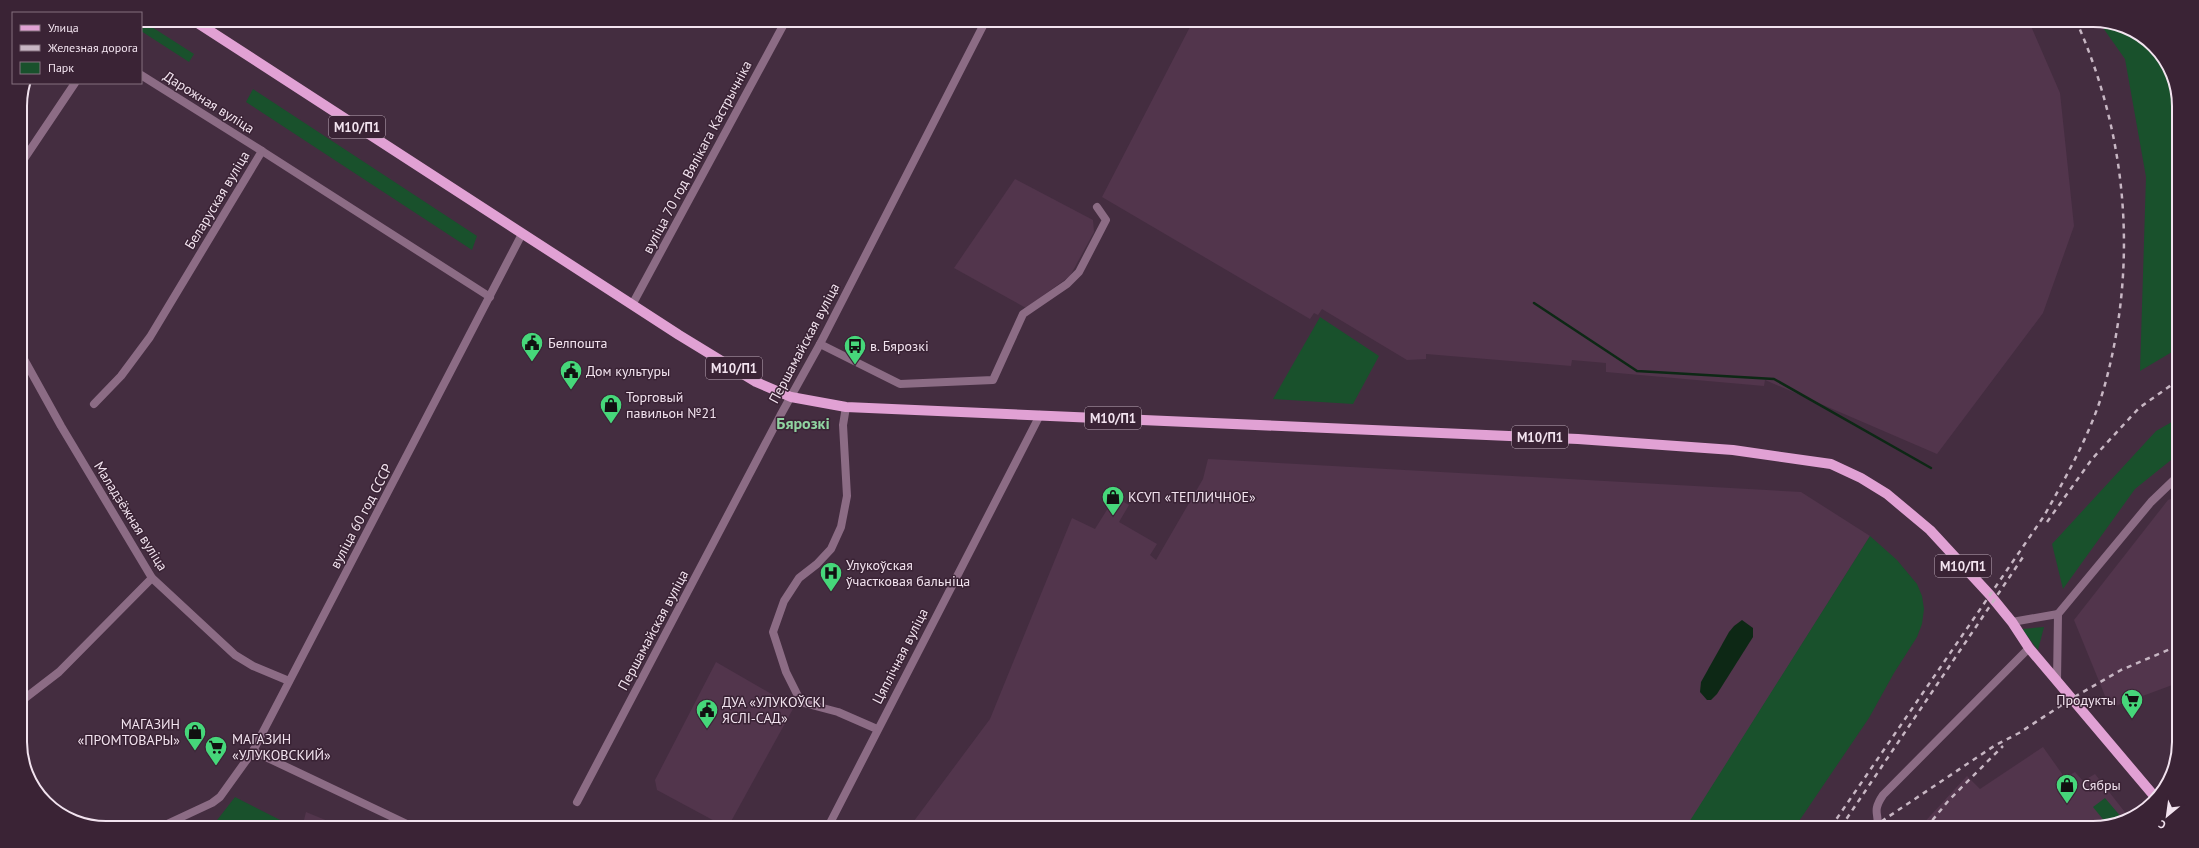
<svg xmlns="http://www.w3.org/2000/svg" width="2199" height="848" font-family="'PT Sans',sans-serif">
	<style>
		.built { fill: #52354c }
		.green { fill: #19512c }
		.water { fill: #0d2815 }
		.lines { fill: none; stroke-linecap: round; stroke-linejoin: round }
		.stream { stroke: #0d2815; stroke-width: 2.5 }
		.street { stroke: #8c6c85; stroke-width: 8 }
		.primary { stroke: #e1a1d4; stroke-width: 10 }
		.rail { stroke: #c7b6c3; stroke-width: 2.5; stroke-dasharray: 5 5; stroke-linecap: butt }
		.labels { text-anchor: middle; stroke-width: 3; stroke-linejoin: round; paint-order: stroke }
		.shield { fill: #3a2335; stroke: #bba9b7; stroke-width: 1 }
		.shield-label { font-size: 13px; font-weight: bold; fill: #f2e3ef }
		.street-label { font-size: 14px; fill: #f2e3ef; stroke: #3a2335 }
		.poi-label { font-size: 14px; fill: #f2e3ef; stroke: #3a2335; text-anchor: start }
		.quarter-label { font-size: 16px; font-weight: bold; fill: #90d4a1; stroke: #3a2335 }
		.rim { fill: none; stroke: #f2e3ef; stroke-width: 2 }
	</style>
	<rect width="100%" height="100%" fill="#442d40"/>
	<g class="built">
		<path d="M1192,23L2030,24L2060,93L2074,226L2043,313L1937,454L1765,380L1764,386L1606,372V363L1572,360L1571,366L1426,354V359L1407,360L1322,309L1318,315L1314,313L1310,319L1102,197Z"/>
		<path d="M1015,179L1093,220L1094,232L1070,276L1026,308L954,268Z"/>
		<path d="M1208,459L1801,492L1870,536L1687,827L911,825L990,719L1072,518L1095,529L1115,497L1129,505L1119,522L1157,544L1150,555L1156,560L1203,479Z"/>
		<path d="M2176,497L2175,684L2110,708L2074,620L2168,500Z"/>
		<path d="M716,662L794,707L729,825H722L657,790L655,780Z"/>
		<path d="M2043,747L2065,778L2075,772L2083,781L2095,774L2128,816L2093,828H1919L1967,776L1980,789Z"/>
		<path d="M306,812L335,824H303Z"/>
	</g>
	<g class="green">
		<path d="M141,20L194,54L189,62L141,31Z"/>
		<path d="M2101,25H2121L2161,54L2179,101L2177,349L2140,371L2146,177L2125,59Z"/>
		<path d="M253,89L477,236L472,250L246,102Z"/>
		<path d="M1320,317L1379,356L1353,404L1273,399Z"/>
		<path d="M2177,419L2176,456L2135,489L2063,589L2052,544L2156,431Z"/>
		<path d="M1870,536L1897,560L1917,584L1922,596L1924,609L1922,624L1917,637L1894,673L1869,718L1795,827H1686Z"/>
		<path d="M2044,627L2038,650L2022,629Z"/>
		<path d="M235,797L288,824H214Z"/>
		<path d="M2105,798L2122,818L2106,823L2093,807Z"/>
	</g>
	<path class="water" d="M1742,620L1753,628V637L1717,694L1711,700H1707L1700,692L1701,682L1729,632L1734,626Z"/>
	<g class="lines">
		<path class="stream" d="M1534,303L1637,371L1774,379L1931,468"/>
		<g class="street">
			<path d="M141,75L262,151"/>
			<path d="M20,165L75,83"/>
			<path d="M632,305L785,22"/>
			<path d="M820,344L900,384L993,380L1023,314L1067,284L1079,272L1106,220L1097,207"/>
			<path d="M20,352L61,426L152,578L235,655L253,666L289,681"/>
			<path d="M94,404L121,376L150,337L262,151L490,297"/>
			<path d="M846,407L843,425L847,496L841,527L831,549L817,564L799,578L784,601L773,632L786,672L800,700L804,703L838,712L877,729"/>
			<path d="M2012,622L2058,614L2151,502L2176,478"/>
			<path d="M2057,681L2058,614"/>
			<path d="M20,702L59,672L152,578"/>
			<path d="M253,751L407,824"/>
			<path d="M577,802L780,416L820,344L985,22"/>
			<path d="M167,824L212,803L220,797L253,751L522,234"/>
			<path d="M829,825L1040,415"/>
			<path d="M1877,827C1880,813 1871,813 1883,795L2029,648"/>
		</g>
		<path class="primary" d="M193,20L679,335L756,382L791,397L846,407L1578,439L1733,450L1831,464L1861,478L1887,494L1930,530L1990,595L2012,622L2029,648L2155,797"/>
		<g class="rail">
			<path d="M2047,522L2092,459L2139,408L2177,381"/>
			<path d="M1831,827L2044,516C2067,475 2091,433 2104,388C2138,267 2128,139 2078,25"/>
			<path d="M1841,827L2023,557"/>
			<path d="M1873,827L1994,746L2019,733L2071,699L2121,670L2175,647"/>
			<path d="M1926,828L1949,800L2003,746"/>
		</g>
	</g>
	<defs>
		<g id="civic-pin" transform="scale(1.15)"><path d="M0 17L-7.5 6A9.5 9.5 0 1 1 7.5 6Z" fill="#46d77a" stroke="#3a2335"/><path d="M-.6-6.5H3V-4.5H.6V-3L4-1V1h2V6H-6V1h2V-1L-.6-3ZM-1.2 2.5V6h2.4V2.5Z" fill="#111"/></g>
		<g id="bus-pin" transform="scale(1.15)"><path d="M0 17L-7.5 6A9.5 9.5 0 1 1 7.5 6Z" fill="#46d77a" stroke="#3a2335"/><path d="M-5-6H5V4H4V6H2V4H-2V6H-4V4H-5ZM-3.5-4V0h7V-4ZM-3.5 1.2v1.5H-2V1.2ZM2 1.2v1.5H3.5V1.2Z" fill="#111"/></g>
		<g id="shop-pin" transform="scale(1.15)"><path d="M0 17L-7.5 6A9.5 9.5 0 1 1 7.5 6Z" fill="#46d77a" stroke="#3a2335"/><path d="M-5-2.5h2.3a2.7 3.5 0 0 1 5.4 0H5L5.5 6h-11ZM-1.5-2.5h3a1.5 2.3 0 0 0-3 0Z" fill="#111"/></g>
		<g id="hospital-pin" transform="scale(1.15)"><path d="M0 17L-7.5 6A9.5 9.5 0 1 1 7.5 6Z" fill="#46d77a" stroke="#3a2335"/><path d="M-5-5h3v3.5h4V-5h3V5h-3V1.5h-4V5h-3Z" fill="#111"/></g>
		<g id="supermarket-pin" transform="scale(1.15)"><path d="M0 17L-7.5 6A9.5 9.5 0 1 1 7.5 6Z" fill="#46d77a" stroke="#3a2335"/><path d="M-6-5.5h2.5l.6 2H6L4.5 2H-2.5L-4.4-4H-6ZM-1.5 3.2a1.3 1.3 0 1 0 .1 0ZM3 3.2a1.3 1.3 0 1 0 .1 0Z" fill="#111"/></g>
	</defs>
	<g fill-rule="evenodd">
		<use href="#civic-pin" x="532" y="343"/>
		<use href="#bus-pin" x="855" y="346"/>
		<use href="#civic-pin" x="571" y="371"/>
		<use href="#shop-pin" x="611" y="405"/>
		<use href="#shop-pin" x="1113" y="497"/>
		<use href="#hospital-pin" x="831" y="573"/>
		<use href="#supermarket-pin" x="2132" y="700"/>
		<use href="#civic-pin" x="707" y="710"/>
		<use href="#shop-pin" x="195" y="732"/>
		<use href="#supermarket-pin" x="216" y="747"/>
		<use href="#shop-pin" x="2067" y="785"/>
	</g>
	<g class="labels">
		<g class="shield">
			<rect x="329" y="116" width="56" height="22" rx="3"/>
			<rect x="706" y="357" width="56" height="22" rx="3"/>
			<rect x="1085" y="407" width="56" height="22" rx="3"/>
			<rect x="1512" y="426" width="56" height="22" rx="3"/>
			<rect x="1935" y="555" width="56" height="22" rx="3"/>
		</g>
		<g class="shield-label">
			<text x="357" y="132">М10/П1</text>
			<text x="734" y="373">М10/П1</text>
			<text x="1113" y="423">М10/П1</text>
			<text x="1540" y="442">М10/П1</text>
			<text x="1963" y="571">М10/П1</text>
		</g>
		<g class="street-label">
			<text transform="translate(209 102) rotate(32)" y="5">Дарожная вуліца</text>
			<text transform="translate(697 157) rotate(-62)" y="5">вуліца 70 год Вялікага Кастрычніка</text>
			<text transform="translate(217 200) rotate(-59)" y="5">Беларуская вуліца</text>
			<text transform="translate(804 343) rotate(-62)" y="5">Першамайская вуліца</text>
			<text transform="translate(131 516) rotate(58)" y="5">Маладзёжная вуліца</text>
			<text transform="translate(361 516) rotate(-62)" y="5">вуліца 60 год СССР</text>
			<text transform="translate(653 630) rotate(-62)" y="5">Першамайская вуліца</text>
			<text transform="translate(900 656) rotate(-63)" y="5">Цяплічная вуліца</text>
		</g>
		<g class="poi-label">
			<text x="548" y="348">Белпошта</text>
			<text x="870" y="351">в. Бярозкі</text>
			<text x="586" y="376">Дом культуры</text>
			<text x="626" y="402">Торговый<tspan x="626" dy="16">павильон №21</tspan></text>
			<text x="1128" y="502">КСУП «ТЕПЛИЧНОЕ»</text>
			<text x="846" y="570">Улукоўская<tspan x="846" dy="16">ўчастковая бальніца</tspan></text>
			<text x="2116" y="705" text-anchor="end">Продукты</text>
			<text x="722" y="707">ДУА «УЛУКОЎСКІ<tspan x="722" dy="16">ЯСЛІ-САД»</tspan></text>
			<text x="180" y="729" text-anchor="end">МАГАЗИН<tspan x="180" dy="16">«ПРОМТОВАРЫ»</tspan></text>
			<text x="232" y="744">МАГАЗИН<tspan x="232" dy="16">«УЛУКОВСКИЙ»</tspan></text>
			<text x="2082" y="790">Сябры</text>
		</g>
		<g class="quarter-label">
			<text x="803" y="429">Бярозкі</text>
		</g>
	</g>
	<path d="M0 0H2199V848H0ZM106 27H2093A79 79 0 0 1 2172 106V742A79 79 0 0 1 2093 821H106A79 79 0 0 1 27 742V106A79 79 0 0 1 106 27Z" fill="#3a2335" fill-rule="evenodd"/>
	<path class="rim" d="M106 27H2093A79 79 0 0 1 2172 106V742A79 79 0 0 1 2093 821H106A79 79 0 0 1 27 742V106A79 79 0 0 1 106 27Z"/>
	<rect x="12" y="12" width="130" height="72" fill="#3a2335" stroke="#84707f"/>
	<rect x="20" y="25" width="20" height="6" fill="#e1a1d4" stroke="#84707f"/>
	<text x="48" y="32" font-size="12" fill="#f2e3ef">Улица</text>
	<rect x="20" y="45" width="20" height="6" fill="#c7b6c3" stroke="#84707f"/>
	<text x="48" y="52" font-size="12" fill="#f2e3ef">Железная дорога</text>
	<rect x="20" y="62" width="20" height="12" fill="#19512c" stroke="#84707f"/>
	<text x="48" y="72" font-size="12" fill="#f2e3ef">Парк</text>
	<g transform="translate(2167 816) rotate(209)" stroke="#3a2335" stroke-width="3" paint-order="stroke">
	<path d="M0-3L7 15L0 10L-7 15Z" fill="#f2e3ef"/>
	<text y="-6" font-size="11" font-weight="bold" text-anchor="middle" fill="#f2e3ef">С</text>
	</g>
</svg>
